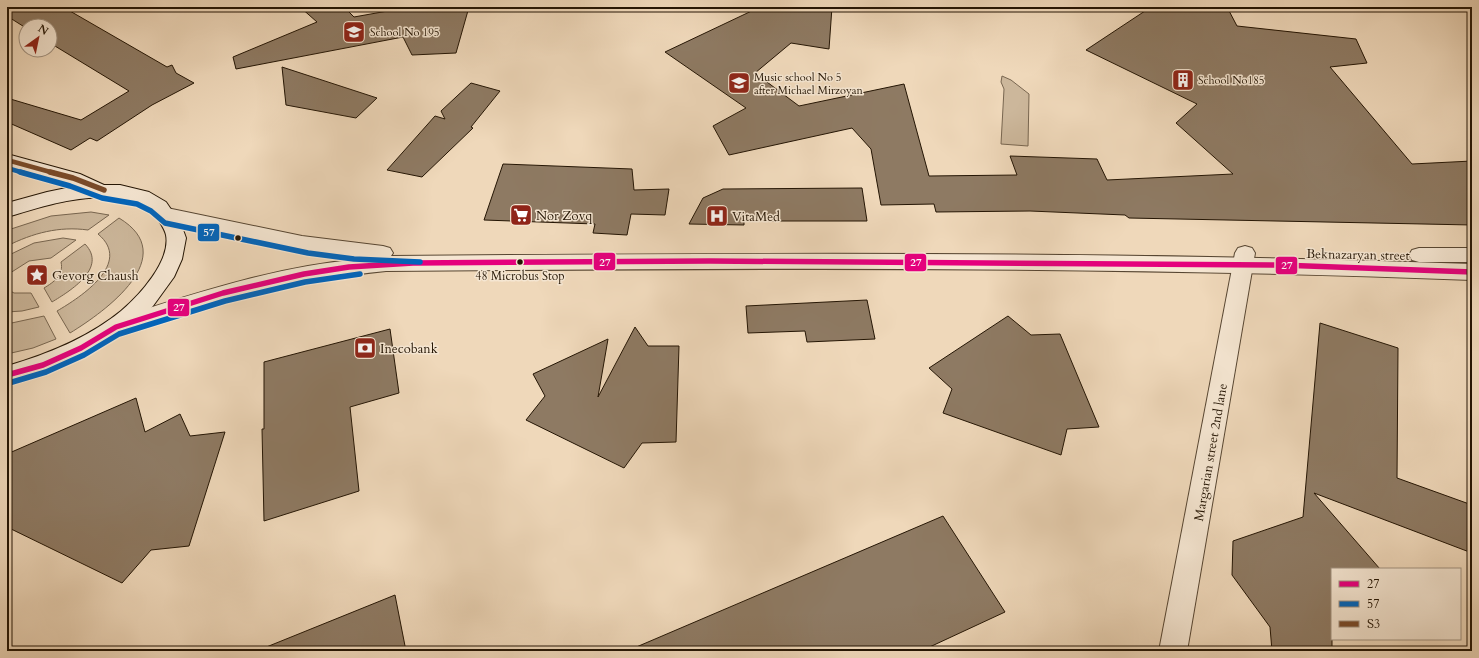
<svg xmlns="http://www.w3.org/2000/svg" width="1479" height="658" font-family="Cardo,'Noto Serif Armenian',serif">
	<style>
		.green { fill: #ccb79b; stroke: #786650 }
		.building { fill: #8e7a63; stroke: #241504 }
		.lines { fill: none; stroke-linecap: round; stroke-linejoin: round }
		.minor-casing { stroke: #574632; stroke-width: 2 }
		.tertiary-casing { stroke: #574632; stroke-width: 2 }
		.secondary-casing { stroke: #241504; stroke-width: 2 }
		.minor { fill: #f5e6d2; fill-rule: evenodd }
		.tertiary { fill: #f5e6d2; fill-rule: evenodd }
		.secondary { fill: #f5e6d2; fill-rule: evenodd }
		.bus-1-casing { stroke: #f5e6d2; stroke-width: 8 }
		.bus-2-far1-casing { stroke: #f5e6d2; stroke-width: 7 }
		.bus-2-casing { stroke: #f5e6d2; stroke-width: 8 }
		.bus-3-far1-casing { stroke: #f5e6d2; stroke-width: 7 }
		.bus-3-casing { stroke: #f5e6d2; stroke-width: 8 }
		.bus-1 { stroke: #e5007d; stroke-width: 5.5 }
		.bus-2-far1 { stroke: #0065bd; stroke-width: 4.5 }
		.bus-2 { stroke: #0065bd; stroke-width: 5.5 }
		.bus-3-far1 { stroke: #7a4b2a; stroke-width: 4.5 }
		.bus-3 { stroke: #7a4b2a; stroke-width: 5.5 }
		.bus-dot { fill: #241504; stroke: #f5e6d2; stroke-width: 1.5 }
		.labels { text-anchor: middle; stroke-width: 3; stroke-linejoin: round; paint-order: stroke }
		.far-poi-label { font-size: 11px; fill: #241504; stroke: #f5e6d2; text-anchor: start }
		.bus-label { font-size: 12px; fill: #241504; stroke: #f5e6d2 }
		.poi-label { font-size: 13px; fill: #241504; stroke: #f5e6d2; text-anchor: start }
		.street-label { font-size: 13px; fill: #241504; stroke: #f5e6d2 }
		.line-badge { stroke: #f5e6d2; stroke-width: 1.5 }
		.badge-label { font-size: 11px; text-anchor: middle; font-weight: bold; fill: #fff }
	</style>
	<rect width="100%" height="100%" fill="#efd8ba"/>
	<filter id="stains"><feTurbulence type="fractalNoise" baseFrequency=".005" numOctaves="4"/><feColorMatrix values="0 0 0 0 .2 0 0 0 0 .09 0 0 0 0 .02 0 0 0 .5 -.17"/></filter>
	<radialGradient id="worn" r=".72"><stop offset=".6" stop-color="#630" stop-opacity="0"/><stop offset="1" stop-color="#630" stop-opacity=".3"/></radialGradient>
	<g class="green">
		<path d="M1002,76L1011,80L1029,94L1028,146L1001,144L1004,89L1001,82Z"/>
		<path d="M91,212L109,215L88,230C59,226 33,233 7,246L8,230L51,216Z"/>
		<path d="M119,218C182,256 106,311 70,333L57,311C81,297 133,263 98,234Z"/>
		<path d="M63,238L76,240L51,258L29,261L7,275V256L34,243Z"/>
		<path d="M85,244C108,268 70,291 52,302L44,288C54,282 64,275 61,262Z"/>
		<path d="M7,289L14,293H31L39,307L22,311L7,312Z"/>
		<path d="M44,316L56,339L33,348L7,354V324Z"/>
	</g>
	<g class="building">
		<path d="M7,7H63L167,67L172,65L176,73L194,83L152,105L97,141L90,138L71,150L7,122V98L81,120L129,91L50,43V26H26V28L7,16Z"/>
		<path d="M300,7H344L354,17L410,7H469L456,53L412,55L403,37L236,69L233,57L317,22Z"/>
		<path d="M760,7H832L829,49L791,43L755,73L799,106L904,84L929,176L1017,175L1010,156L1097,159L1107,180L1233,174L1176,123L1197,104L1086,50L1151,7H1227L1237,26L1356,39L1367,63L1330,67L1412,164L1472,161V225L1129,218L1125,215L1030,211L936,212L934,204L881,205L871,149L852,128L729,155L713,126L746,108L665,52Z"/>
		<path d="M282,67L377,98L356,118L286,105Z"/>
		<path d="M471,83L500,91L471,127L473,128L422,177L387,170L435,116L445,119L441,111Z"/>
		<path d="M503,164L632,169L634,190L669,189L665,215L631,214L627,235L593,233L595,224L484,220Z"/>
		<path d="M862,188L867,221H744V225L689,224L703,198L723,189Z"/>
		<path d="M867,300L875,339L807,342L805,331L748,333L746,306Z"/>
		<path d="M1008,316L1031,335L1060,334L1099,427L1067,429L1061,455L943,413L952,389L929,368Z"/>
		<path d="M1320,323L1398,348L1397,478L1472,505V553L1314,493L1380,569H1332V651H1272L1270,627L1232,575L1233,541L1303,517Z"/>
		<path d="M635,327L648,346H679L676,442L642,443L624,468L526,420L545,396L533,374L608,339L598,397Z"/>
		<path d="M390,329L399,393L350,407L359,491L264,521L262,429H264V362Z"/>
		<path d="M136,398L145,432L180,414L190,436L225,432L189,546L151,550L122,583L7,527V454Z"/>
		<path d="M943,516L1005,612L921,651H627Z"/>
		<path d="M395,595L406,651H259V650Z"/>
	</g>
	<g class="lines">
		<g class="minor-casing">
			<path id="minor" d="M1245,246L1252,248L1255,253L1187,651H1159L1235,253L1238,248Z"/>
		</g>
		<g class="tertiary-casing">
			<g id="tertiary">
				<path d="M167,208L302,236L383,246L390,248L393,253L391,256C751,253 1112,251 1472,264V280C1110,266 748,268 386,271C292,280 205,307 116,336L108,333L105,327L108,321C190,295 275,266 362,259L275,245L160,220L157,215L160,210Z"/>
				<path d="M1419,248H1472V262H1419L1412,260L1409,255L1412,250Z"/>
			</g>
		</g>
		<g class="secondary-casing">
			<path id="secondary" d="M7,154L80,174L104,185H120L149,192L166,202L181,224L186,238L182,259L174,277L153,306L137,322L119,336L79,359L7,384V366C48,354 88,338 121,311C139,296 171,261 166,235C165,230 161,224 158,219C149,207 135,199 120,198C80,194 44,206 7,217V203L47,192L76,186L7,166Z"/>
		</g>
		<use href="#minor" class="minor"/>
		<use href="#tertiary" class="tertiary"/>
		<use href="#secondary" class="secondary"/>
		<g class="bus-1-casing">
			<path id="bus-1" d="M7,375L43,365L81,348L116,327L223,293L304,274L349,267L413,263L710,261L1280,265L1472,272"/>
		</g>
		<g class="bus-2-far1-casing">
			<path id="bus-2-far1" d="M7,168L24,173"/>
		</g>
		<g class="bus-2-casing">
			<g id="bus-2">
				<path d="M20,172L70,186L102,198L137,204L151,211L165,223L308,253L354,259L420,262"/>
				<path d="M9,383L46,372L84,355L119,334L225,301L305,282L360,274"/>
			</g>
		</g>
		<g class="bus-3-far1-casing">
			<path id="bus-3-far1" d="M7,160L54,173"/>
		</g>
		<g class="bus-3-casing">
			<path id="bus-3" d="M50,172L73,178L104,190"/>
		</g>
		<use href="#bus-1" class="bus-1"/>
		<use href="#bus-2-far1" class="bus-2-far1"/>
		<use href="#bus-2" class="bus-2"/>
		<use href="#bus-3-far1" class="bus-3-far1"/>
		<use href="#bus-3" class="bus-3"/>
	</g>
	<defs>
		<g id="school-square" transform="scale(1.15)"><rect x="-9" y="-9" width="18" height="18" rx="4" fill="#8f2418" stroke="#f5e6d2"/><path d="M0-5L7-2L0 1L-7-2ZM-4 1L0 2.5L4 1V4Q0 6-4 4Z" fill="#fff"/></g>
		<g id="building-square" transform="scale(1.15)"><rect x="-9" y="-9" width="18" height="18" rx="4" fill="#8f2418" stroke="#f5e6d2"/><path d="M-4-6H4V6H1V3H-1V6H-4ZM-2.5-4.3h1.7v1.8h-1.7ZM.8-4.3h1.7v1.8H.8ZM-2.5-1h1.7V.8h-1.7ZM.8-1h1.7V.8H.8Z" fill="#fff"/></g>
		<g id="supermarket-square" transform="scale(1.15)"><rect x="-9" y="-9" width="18" height="18" rx="4" fill="#8f2418" stroke="#f5e6d2"/><path d="M-6-5.5h2.5l.6 2H6L4.5 2H-2.5L-4.4-4H-6ZM-1.5 3.2a1.3 1.3 0 1 0 .1 0ZM3 3.2a1.3 1.3 0 1 0 .1 0Z" fill="#fff"/></g>
		<g id="hospital-square" transform="scale(1.15)"><rect x="-9" y="-9" width="18" height="18" rx="4" fill="#8f2418" stroke="#f5e6d2"/><path d="M-5-5h3v3.5h4V-5h3V5h-3V1.5h-4V5h-3Z" fill="#fff"/></g>
		<g id="sight-square" transform="scale(1.15)"><rect x="-9" y="-9" width="18" height="18" rx="4" fill="#8f2418" stroke="#f5e6d2"/><path d="M0-6L1.8-2.2L6-1.7L2.9 1.2L3.7 5.4L0 3.3L-3.7 5.4L-2.9 1.2L-6-1.7L-1.8-2.2Z" fill="#fff"/></g>
		<g id="bank-square" transform="scale(1.15)"><rect x="-9" y="-9" width="18" height="18" rx="4" fill="#8f2418" stroke="#f5e6d2"/><path d="M-6-4H6V4H-6ZM0-2.3a2.3 2.3 0 1 0 0 4.6a2.3 2.3 0 1 0 0-4.6Z" fill="#fff"/></g>
	</defs>
	<g fill-rule="evenodd">
		<use href="#school-square" x="354" y="32"/>
		<use href="#building-square" x="1183" y="80"/>
		<use href="#school-square" x="739" y="83"/>
		<use href="#supermarket-square" x="521" y="215"/>
		<use href="#hospital-square" x="717" y="216"/>
		<use href="#sight-square" x="37" y="275"/>
		<use href="#bank-square" x="365" y="348"/>
	</g>
	<g class="bus-dot">
		<circle cx="238" cy="238" r="3.5"/>
		<circle cx="520" cy="262" r="3.5"/>
	</g>
	<g class="labels">
		<g class="far-poi-label">
			<text x="370" y="36">School No 195</text>
			<text x="754" y="81">Music school No 5<tspan x="754" dy="13">after Michael Mirzoyan</tspan></text>
			<text x="1198" y="84">School No185</text>
		</g>
		<g class="bus-label">
			<text x="520" y="280">48 Microbus Stop</text>
		</g>
		<g class="poi-label">
			<text x="536" y="220">Nor Zovq</text>
			<text x="732" y="221">VitaMed</text>
			<text x="52" y="280">Gevorg Chaush</text>
			<text x="380" y="353">Inecobank</text>
		</g>
		<g class="street-label">
			<text transform="translate(1358 254) rotate(1)" y="5">Beknazaryan street</text>
			<text transform="translate(1210 452) rotate(-80)" y="5">Margarian street 2nd lane</text>
		</g>
	</g>
	<g class="line-badge">
		<rect x="197" y="223" width="23" height="19" rx="4" fill="#0065bd"/>
		<rect x="593" y="252" width="23" height="19" rx="4" fill="#e5007d"/>
		<rect x="904" y="253" width="23" height="19" rx="4" fill="#e5007d"/>
		<rect x="1275" y="256" width="23" height="19" rx="4" fill="#e5007d"/>
		<rect x="167" y="298" width="23" height="19" rx="4" fill="#e5007d"/>
	</g>
	<g class="badge-label">
		<text x="209" y="236">57</text>
		<text x="605" y="266">27</text>
		<text x="916" y="266">27</text>
		<text x="1287" y="269">27</text>
		<text x="179" y="311">27</text>
	</g>
	<rect width="1479" height="658" fill="none" stroke="#efd8ba" stroke-width="24"/>
	<rect x="8" y="8" width="1463" height="642" fill="none" stroke="#241504" stroke-width="2"/>
	<rect x="12" y="12" width="1455" height="634" fill="none" stroke="#241504"/>
	<rect x="1331" y="568" width="130" height="72" fill="#f5e6d2" stroke="#a19280"/>
	<rect x="1339" y="581" width="20" height="6" fill="#e5007d" stroke="#a19280"/>
	<text x="1367" y="588" font-size="12" fill="#241504">27</text>
	<rect x="1339" y="601" width="20" height="6" fill="#0065bd" stroke="#a19280"/>
	<text x="1367" y="608" font-size="12" fill="#241504">57</text>
	<rect x="1339" y="621" width="20" height="6" fill="#7a4b2a" stroke="#a19280"/>
	<text x="1367" y="628" font-size="12" fill="#241504">Տ3</text>
	<g transform="translate(38 38) rotate(33)"><circle r="19" fill="#f5e6d2" stroke="#a19280"/>
	<path d="M0-3L7 15L0 10L-7 15Z" fill="#8f2418"/>
	<text y="-6" font-size="11" font-weight="bold" text-anchor="middle" fill="#241504">N</text>
	</g>
	<rect width="100%" height="100%" filter="url(#stains)"/>
	<rect width="100%" height="100%" fill="url(#worn)"/>
</svg>
